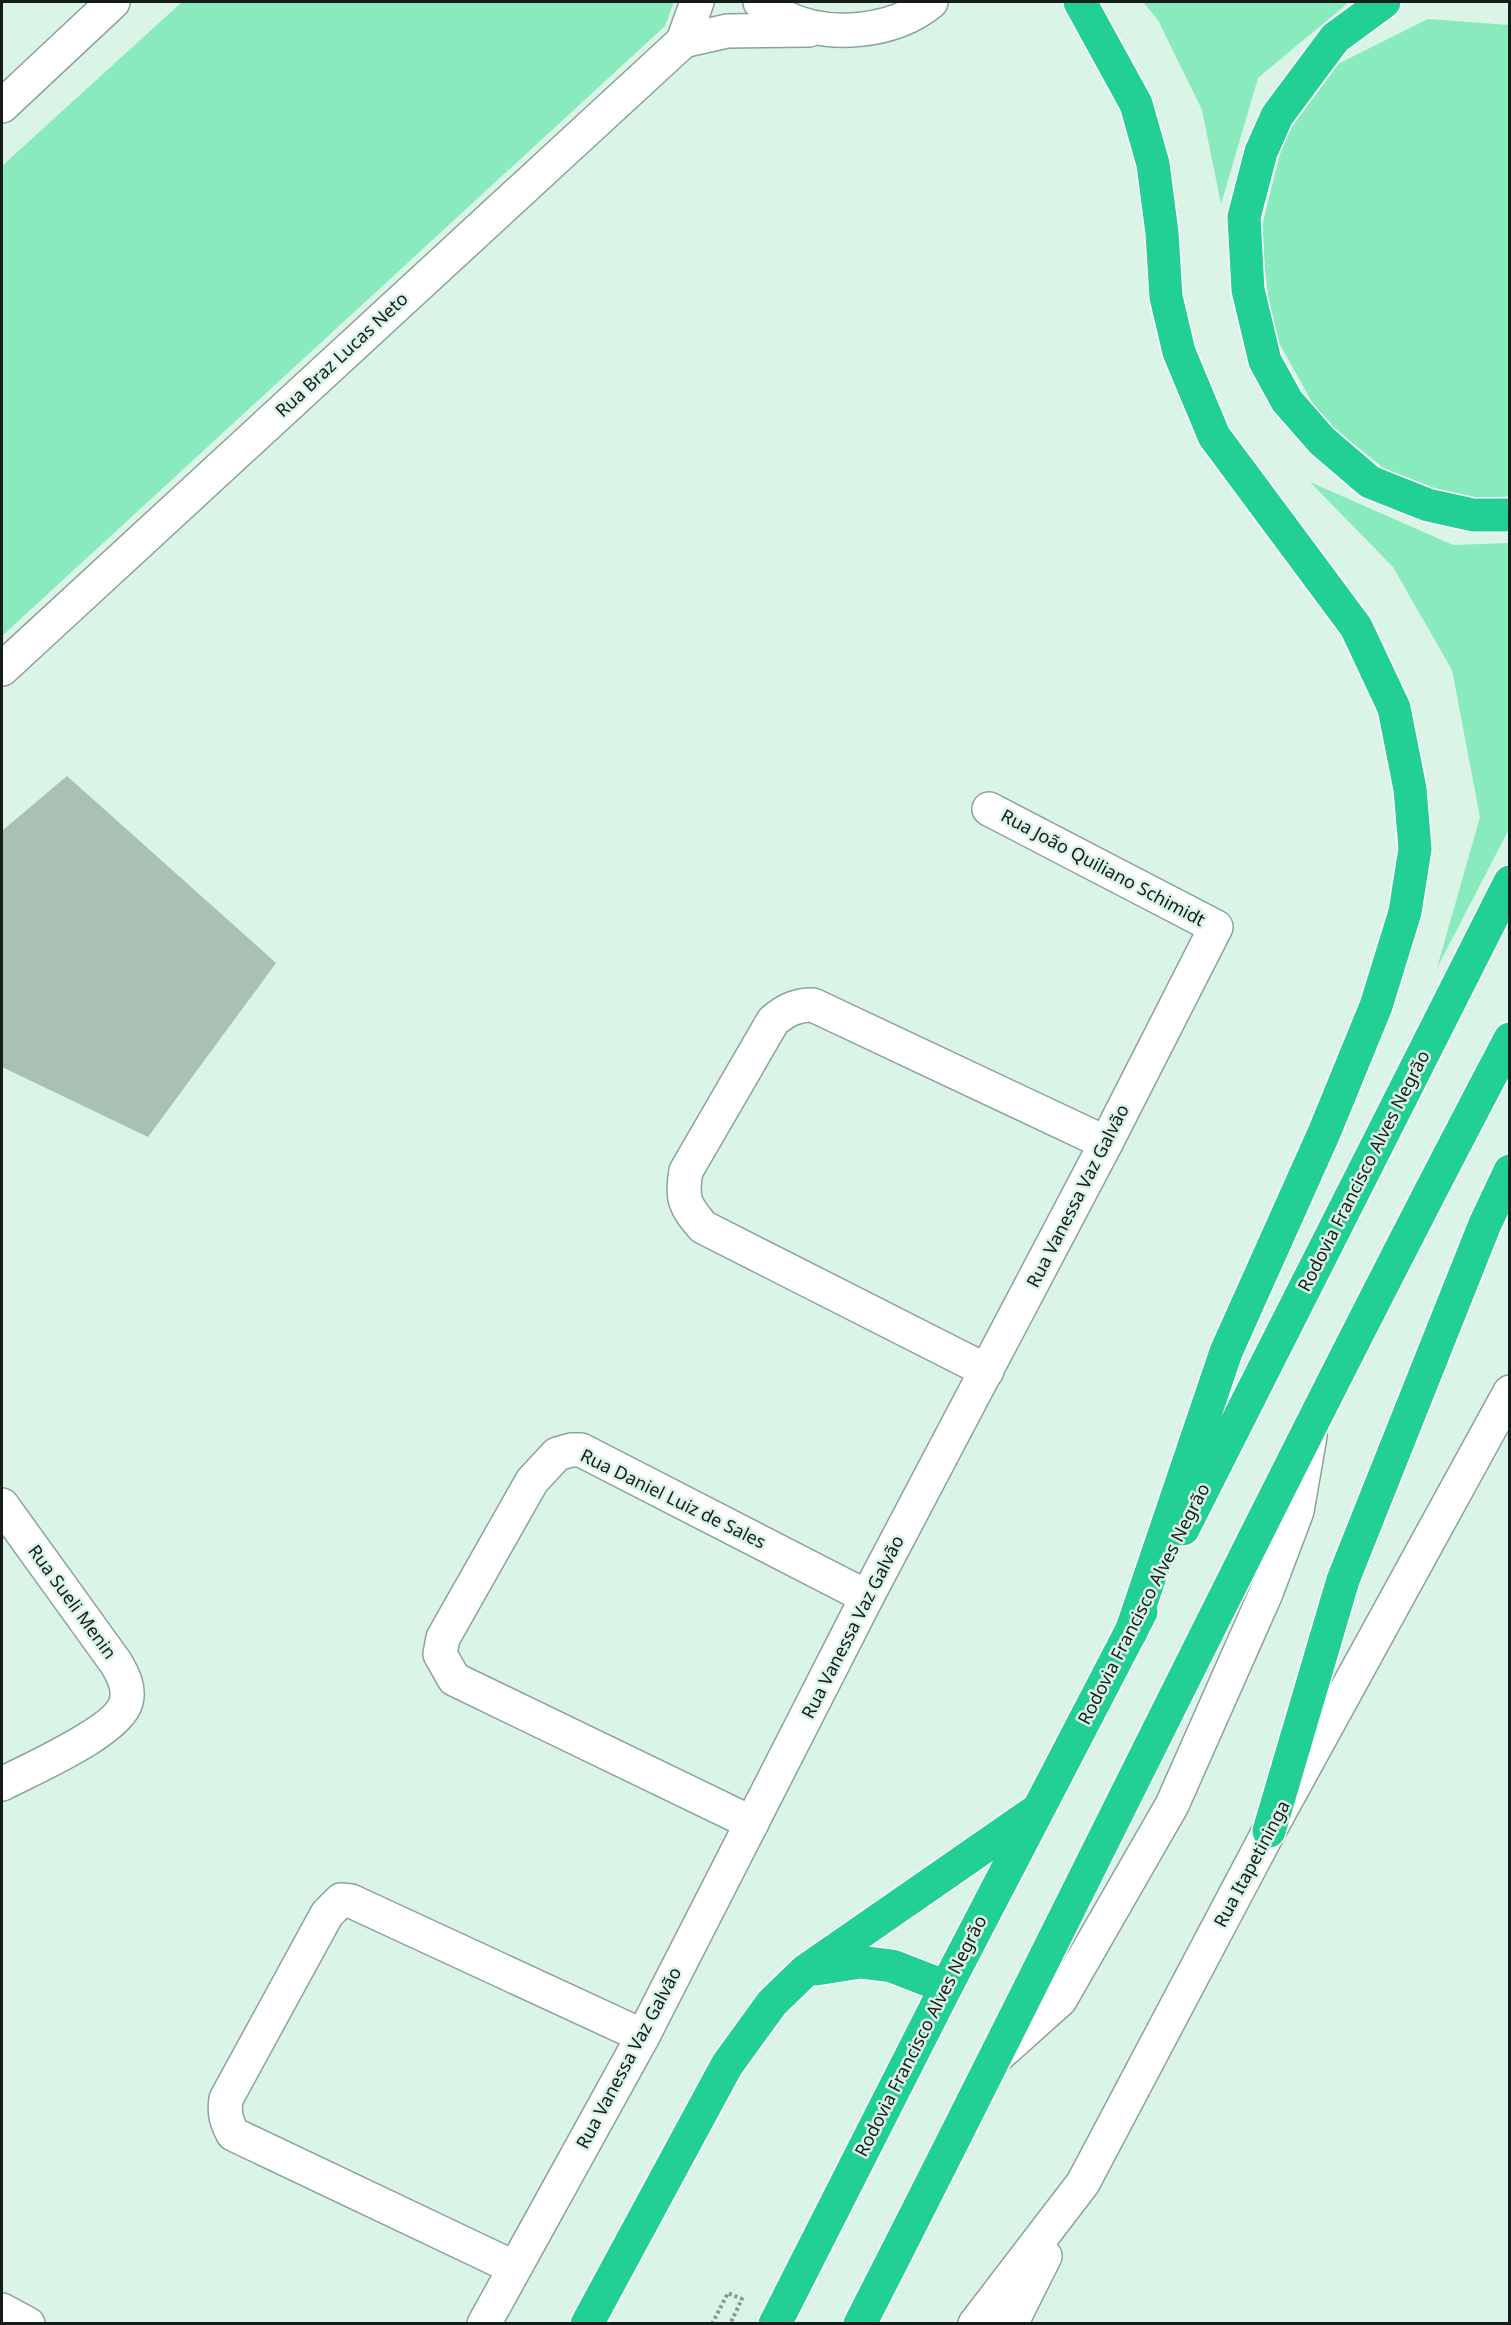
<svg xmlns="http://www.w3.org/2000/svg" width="1511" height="2325" font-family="'Noto Sans',sans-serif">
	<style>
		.green { fill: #88eabd }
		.building { fill: #a8c1b4 }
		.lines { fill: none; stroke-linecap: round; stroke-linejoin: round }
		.minor-casing { stroke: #8ca497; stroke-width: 36 }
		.highway-casing { stroke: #fff; stroke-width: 36 }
		.path { stroke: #86998f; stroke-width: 4; stroke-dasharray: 3 3; stroke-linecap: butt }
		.minor { stroke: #fff; stroke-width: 33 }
		.highway { stroke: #22cf94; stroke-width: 33 }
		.labels { text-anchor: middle; stroke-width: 5; stroke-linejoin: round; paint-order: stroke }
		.street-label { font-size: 18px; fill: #141d19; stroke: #daf4e6 }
	</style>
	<rect width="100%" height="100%" fill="#daf4e6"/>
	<g class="green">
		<path d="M182,2H674L665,26L2,636V166Z"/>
		<path d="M1143,2H1349L1258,78L1221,204L1202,110L1158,20Z"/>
		<path d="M1428,19L1509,25V496L1481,500L1399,480L1321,418L1273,332L1260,234L1284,138L1338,64Z"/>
		<path d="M1310,482L1453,545L1509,543V829L1437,968L1480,817L1452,670L1393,567Z"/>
	</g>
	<path class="building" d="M67,776L276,963L148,1137L2,1067V831Z"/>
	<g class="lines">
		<g class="minor-casing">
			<g id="minor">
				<path d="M760,2C768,7 775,13 784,17C828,39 893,33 931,2"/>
				<path d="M683,41L727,31L809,30"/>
				<path d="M2,106L113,2"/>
				<path d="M2,669L679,45L683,41L697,2"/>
				<path d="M987,1371L703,1227C685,1206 681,1199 686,1171L773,1021C786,1010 796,1005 813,1005L1106,1143"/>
				<path d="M2,1505L116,1663C123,1675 130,1688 126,1702C119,1731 29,1770 2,1784"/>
				<path d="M752,1823L454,1679L440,1654L443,1638L532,1481L557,1454L571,1450H581L867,1597"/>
				<path d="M995,2058L1060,2000L1172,1805L1266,1593L1297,1511L1310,1436"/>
				<path d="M513,2267L233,2134C226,2121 224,2113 226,2099L327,1914L341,1900L351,1901L643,2036"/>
				<path d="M2,2310L28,2324"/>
				<path d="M484,2324L643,2036L867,1597L1106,1143L1216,927L989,809"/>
				<path d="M975,2324L1083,2183L1269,1831L1510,1392"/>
				<path d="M1011,2324L1045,2256"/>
			</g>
		</g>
		<g class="highway-casing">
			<g id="highway">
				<path d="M1080,2L1136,104L1153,164L1162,233L1166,297L1179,352L1214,436L1356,627L1394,708L1410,789L1415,849L1405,912L1376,1006L1324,1133L1226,1352L1131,1632"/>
				<path d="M1384,2L1335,38L1277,116L1261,152L1244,217L1248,290L1265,361L1287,401L1322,441L1370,482L1428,505L1473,515H1510"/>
				<path d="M1183,1529L1510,882"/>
				<path d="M1269,1831L1343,1580L1485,1224L1510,1171"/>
				<path d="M816,1969L860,1962L892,1966L946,1987"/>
				<path d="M587,2324L727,2065L772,2003L805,1971L1033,1813"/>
				<path d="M775,2324L946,1987L1141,1612"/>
				<path d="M860,2324C1079,1896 1286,1464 1510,1039"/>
			</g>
		</g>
		<path class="path" d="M712,2324L728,2293L742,2299L730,2324"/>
		<use href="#minor" class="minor"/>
		<use href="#highway" class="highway"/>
	</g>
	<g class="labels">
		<g class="street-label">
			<text transform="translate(342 355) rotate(-43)" y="6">Rua Braz Lucas Neto</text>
			<text transform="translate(1103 868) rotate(28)" y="6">Rua João Quiliano Schimidt</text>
			<text transform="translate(1364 1171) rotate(-63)" y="6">Rodovia Francisco Alves Negrão</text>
			<text transform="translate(1078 1196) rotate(-63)" y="6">Rua Vanessa Vaz Galvão</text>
			<text transform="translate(673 1499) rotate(26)" y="6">Rua Daniel Luiz de Sales</text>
			<text transform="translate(72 1602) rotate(54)" y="6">Rua Sueli Menin</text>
			<text transform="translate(1144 1604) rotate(-63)" y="6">Rodovia Francisco Alves Negrão</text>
			<text transform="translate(853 1627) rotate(-63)" y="6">Rua Vanessa Vaz Galvão</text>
			<text transform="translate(1252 1864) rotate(-62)" y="6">Rua Itapetininga</text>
			<text transform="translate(921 2036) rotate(-63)" y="6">Rodovia Francisco Alves Negrão</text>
			<text transform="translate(629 2058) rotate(-62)" y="6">Rua Vanessa Vaz Galvão</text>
		</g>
	</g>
	<rect width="1511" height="2325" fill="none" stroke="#141d19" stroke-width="6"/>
</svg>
